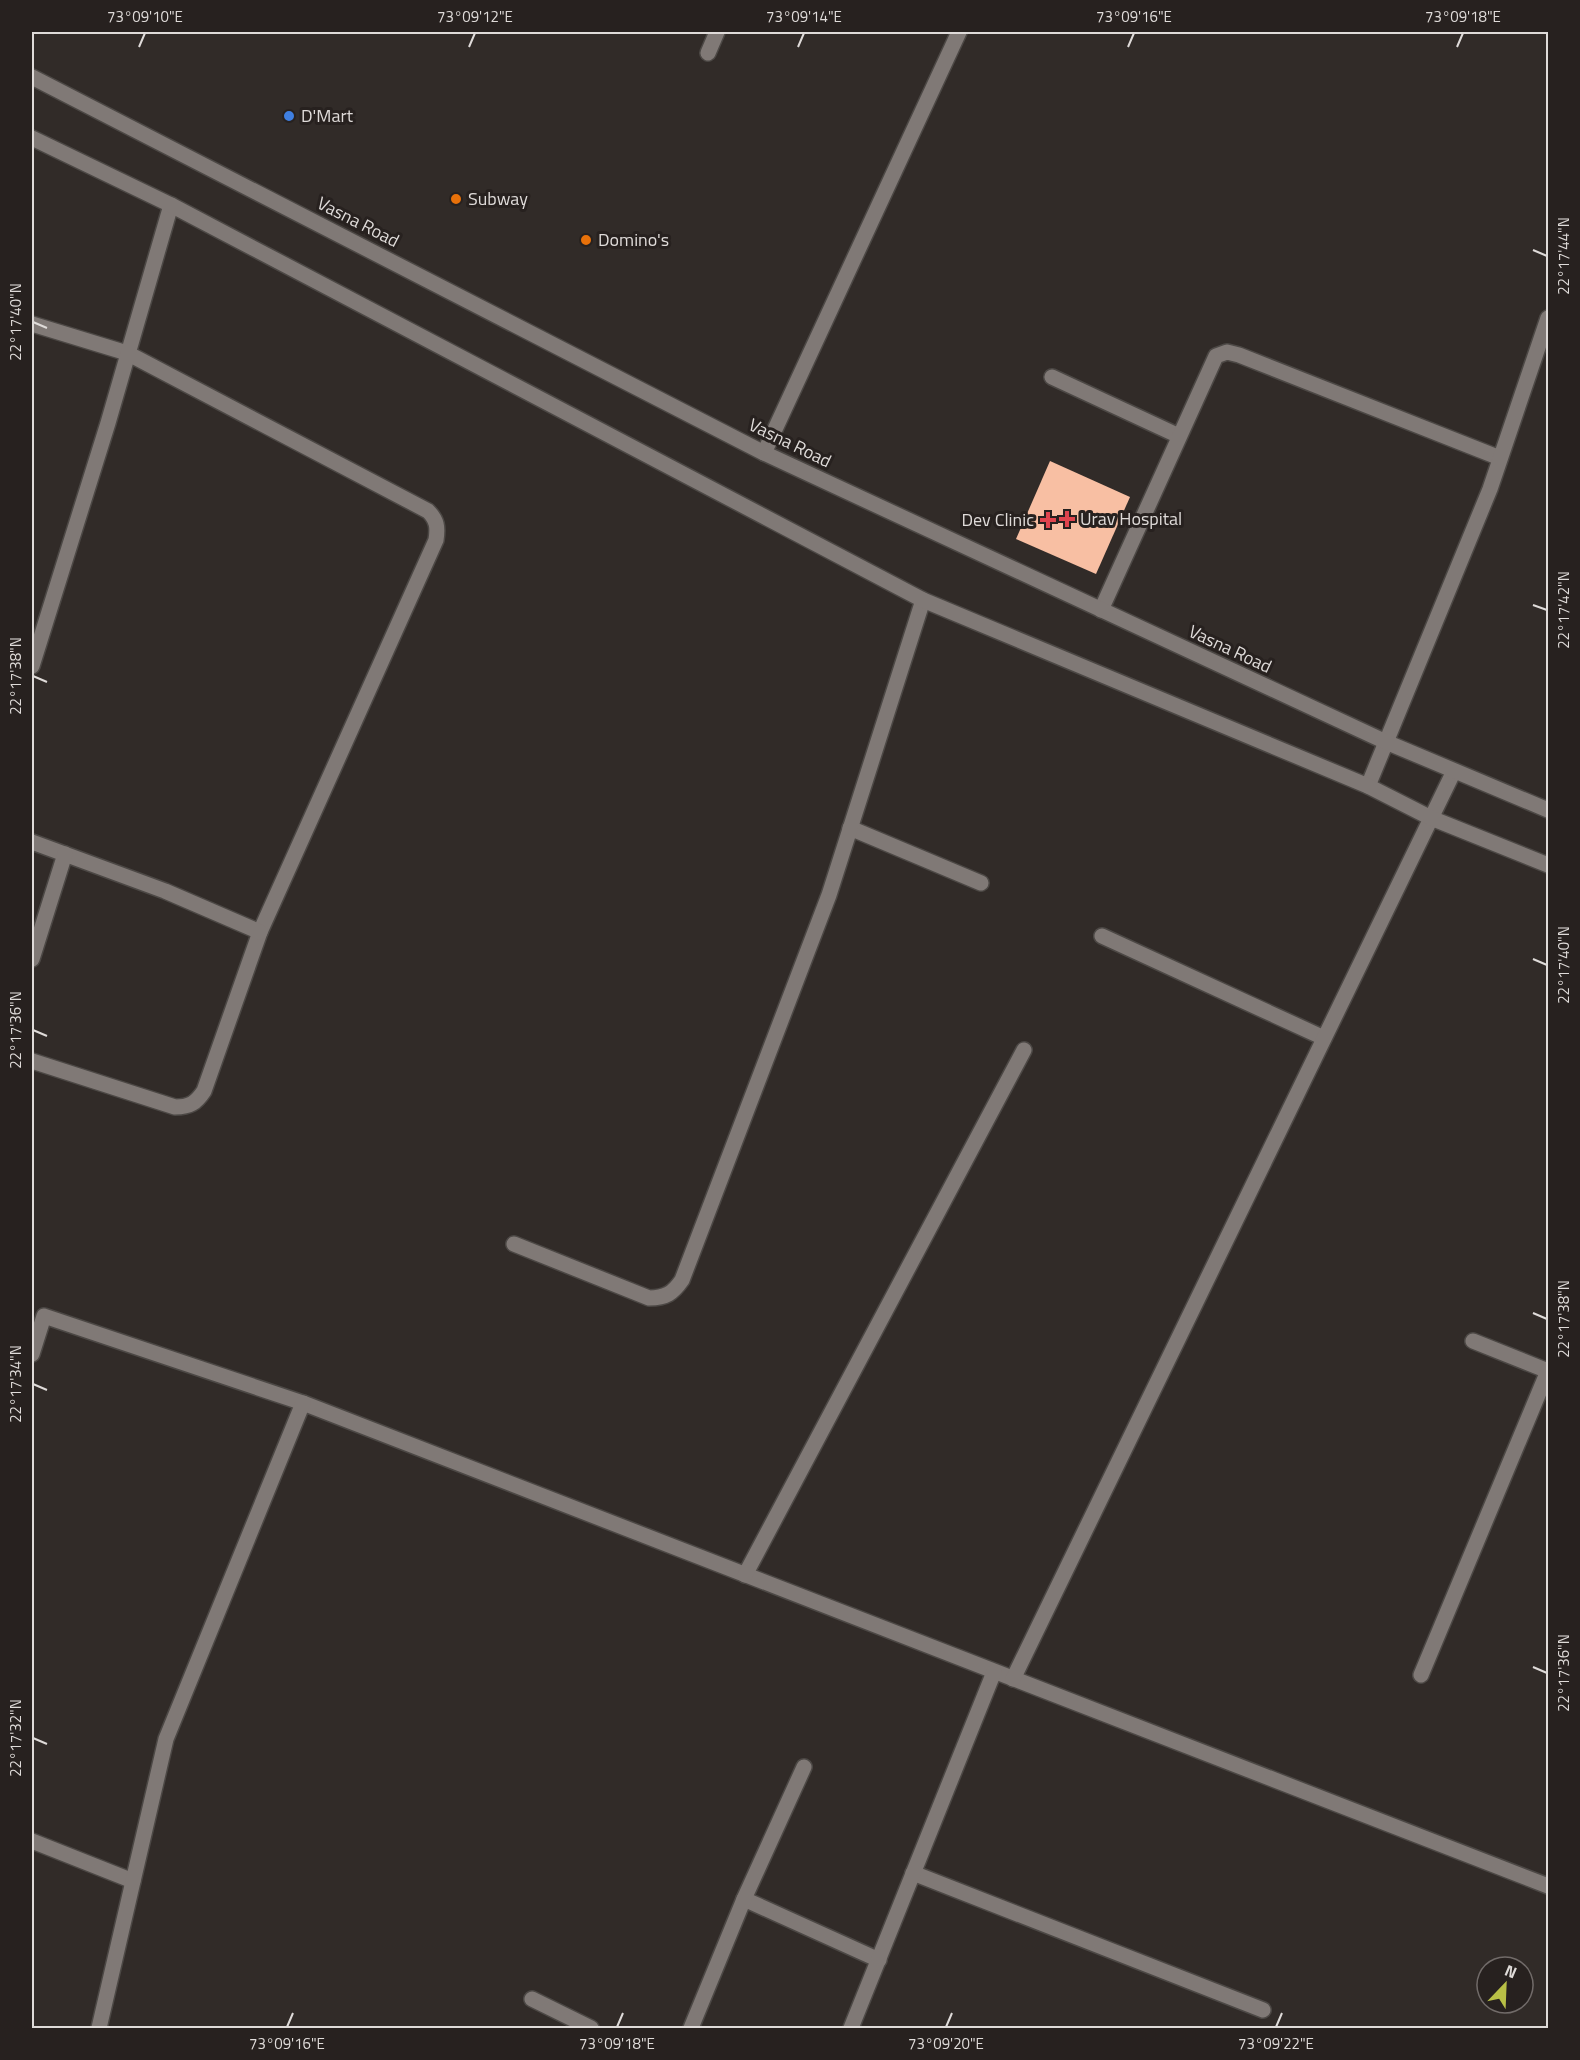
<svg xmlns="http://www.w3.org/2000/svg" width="1580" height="2060" font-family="'Titillium Web',sans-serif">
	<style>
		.building { fill: #f8bfa3 }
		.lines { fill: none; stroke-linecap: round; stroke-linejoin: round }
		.lane-casing { stroke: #4c4845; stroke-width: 18 }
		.street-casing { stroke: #4c4845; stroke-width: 18 }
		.secondary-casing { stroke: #4c4845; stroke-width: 18 }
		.lane { stroke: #807976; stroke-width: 15 }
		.street { stroke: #807976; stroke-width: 15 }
		.secondary { stroke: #807976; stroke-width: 15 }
		.ticks { fill: none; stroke: #dfdbd9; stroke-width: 2 }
		.shop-dot { fill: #3f7fe0; stroke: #27211f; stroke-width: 2 }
		.food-dot { fill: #e8710a; stroke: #27211f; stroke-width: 2 }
		.health-dot { fill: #e0444e; stroke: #27211f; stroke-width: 2 }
		.labels { text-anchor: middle; stroke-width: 6; stroke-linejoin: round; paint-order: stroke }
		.poi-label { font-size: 18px; fill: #dfdbd9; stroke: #27211f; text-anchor: start }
		.street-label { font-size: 18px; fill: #dfdbd9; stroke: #27211f }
		.neatline { fill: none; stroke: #dfdbd9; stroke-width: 2 }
		.ticks-label { font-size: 15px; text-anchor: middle; fill: #dfdbd9 }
	</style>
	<rect width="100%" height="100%" fill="#312b28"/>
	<path class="building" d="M1050,461L1130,497L1096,574L1016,539Z"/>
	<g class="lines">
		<g class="lane-casing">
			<g id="lane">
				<path d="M744,1899L879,1960"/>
				<path d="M532,1999L591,2028"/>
				<path d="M691,2028L744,1899L804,1767"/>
			</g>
		</g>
		<g class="street-casing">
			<g id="street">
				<path d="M708,53L717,32"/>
				<path d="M32,324L127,353L428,511C437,520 438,527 436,540L260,932L204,1091C196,1103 190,1107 175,1107L32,1061"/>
				<path d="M1052,377L1179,436"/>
				<path d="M764,453L959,32"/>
				<path d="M1101,610L1216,356L1227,352L1239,355L1500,458"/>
				<path d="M32,666L108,423L171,205"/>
				<path d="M1368,786L1490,489L1548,318"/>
				<path d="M850,828L981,883"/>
				<path d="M32,842L165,891L260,932"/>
				<path d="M1102,936L1324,1038"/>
				<path d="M32,959L65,854"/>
				<path d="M514,1244L649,1298C666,1298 673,1293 682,1280L829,895L923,600"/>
				<path d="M1473,1341L1548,1371"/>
				<path d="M32,1354L44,1316L303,1403L1548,1886"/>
				<path d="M745,1575L1024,1050"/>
				<path d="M1421,1675L1548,1371"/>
				<path d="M1013,1679L1454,771"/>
				<path d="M32,1841L133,1881"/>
				<path d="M913,1873L1263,2010"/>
				<path d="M99,2028L166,1739L303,1403"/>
				<path d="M851,2028L994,1672"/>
			</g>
		</g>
		<g class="secondary-casing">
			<g id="secondary">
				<path d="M32,77L764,453L1386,742L1548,810"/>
				<path d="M32,138L171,205L923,600L1368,786L1431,818L1548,865"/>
			</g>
		</g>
		<use href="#lane" class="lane"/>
		<use href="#street" class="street"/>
		<use href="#secondary" class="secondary"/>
	</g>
	<path class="ticks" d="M139,47L145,33M469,47L475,33M798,47L804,33M1128,47L1134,33M1457,47L1463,33M1533,250L1547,256M33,322L47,328M1533,605L1547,610M33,676L47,682M1533,959L1547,965M33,1030L47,1036M1533,1313L1547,1319M33,1384L47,1390M1533,1667L1547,1673M33,1738L47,1744M287,2027L293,2013M617,2027L623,2013M946,2027L952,2013M1276,2027L1282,2013"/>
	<circle class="shop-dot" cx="289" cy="116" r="6"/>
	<g class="food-dot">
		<circle cx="456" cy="199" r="6"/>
		<circle cx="586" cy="240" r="6"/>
	</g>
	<g class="health-dot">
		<path d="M1064 510h6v6h6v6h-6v6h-6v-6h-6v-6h6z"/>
		<path d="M1045 511h6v6h6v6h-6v6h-6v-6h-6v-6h6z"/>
	</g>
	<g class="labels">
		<g class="poi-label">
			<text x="301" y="122">D'Mart</text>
			<text x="468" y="205">Subway</text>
			<text x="598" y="246">Domino's</text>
			<text x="1080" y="525">Urav Hospital</text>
			<text x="1034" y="526" text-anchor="end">Dev Clinic</text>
		</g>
		<g class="street-label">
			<text transform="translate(358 222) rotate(27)" y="6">Vasna Road</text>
			<text transform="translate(790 443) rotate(26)" y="6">Vasna Road</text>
			<text transform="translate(1230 649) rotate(25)" y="6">Vasna Road</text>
		</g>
	</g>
	<rect width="1580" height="2060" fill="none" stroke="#27211f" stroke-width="66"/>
	<g transform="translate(1505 1985) rotate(23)"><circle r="28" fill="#27211f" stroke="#716b69" stroke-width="1.5"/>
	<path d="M0-4.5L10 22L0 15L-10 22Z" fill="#b9c046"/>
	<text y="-9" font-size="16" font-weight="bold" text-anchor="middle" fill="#dfdbd9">N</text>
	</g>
	<rect x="33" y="33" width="1514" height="1994" class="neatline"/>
	<g class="ticks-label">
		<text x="145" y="22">73°09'10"E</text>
		<text x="475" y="22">73°09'12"E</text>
		<text x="804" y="22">73°09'14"E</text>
		<text x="1134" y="22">73°09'16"E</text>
		<text x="1463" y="22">73°09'18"E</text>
		<text transform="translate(1564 256) rotate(-90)" y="5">22°17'44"N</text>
		<text transform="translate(16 322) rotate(-90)" y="5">22°17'40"N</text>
		<text transform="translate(1564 610) rotate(-90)" y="5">22°17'42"N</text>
		<text transform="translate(16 676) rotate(-90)" y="5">22°17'38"N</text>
		<text transform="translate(1564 965) rotate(-90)" y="5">22°17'40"N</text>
		<text transform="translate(16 1030) rotate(-90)" y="5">22°17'36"N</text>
		<text transform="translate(1564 1319) rotate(-90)" y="5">22°17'38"N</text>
		<text transform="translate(16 1384) rotate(-90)" y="5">22°17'34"N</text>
		<text transform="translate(1564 1673) rotate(-90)" y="5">22°17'36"N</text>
		<text transform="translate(16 1738) rotate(-90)" y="5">22°17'32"N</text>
		<text x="287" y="2049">73°09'16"E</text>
		<text x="617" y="2049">73°09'18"E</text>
		<text x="946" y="2049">73°09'20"E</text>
		<text x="1276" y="2049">73°09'22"E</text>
	</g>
</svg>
